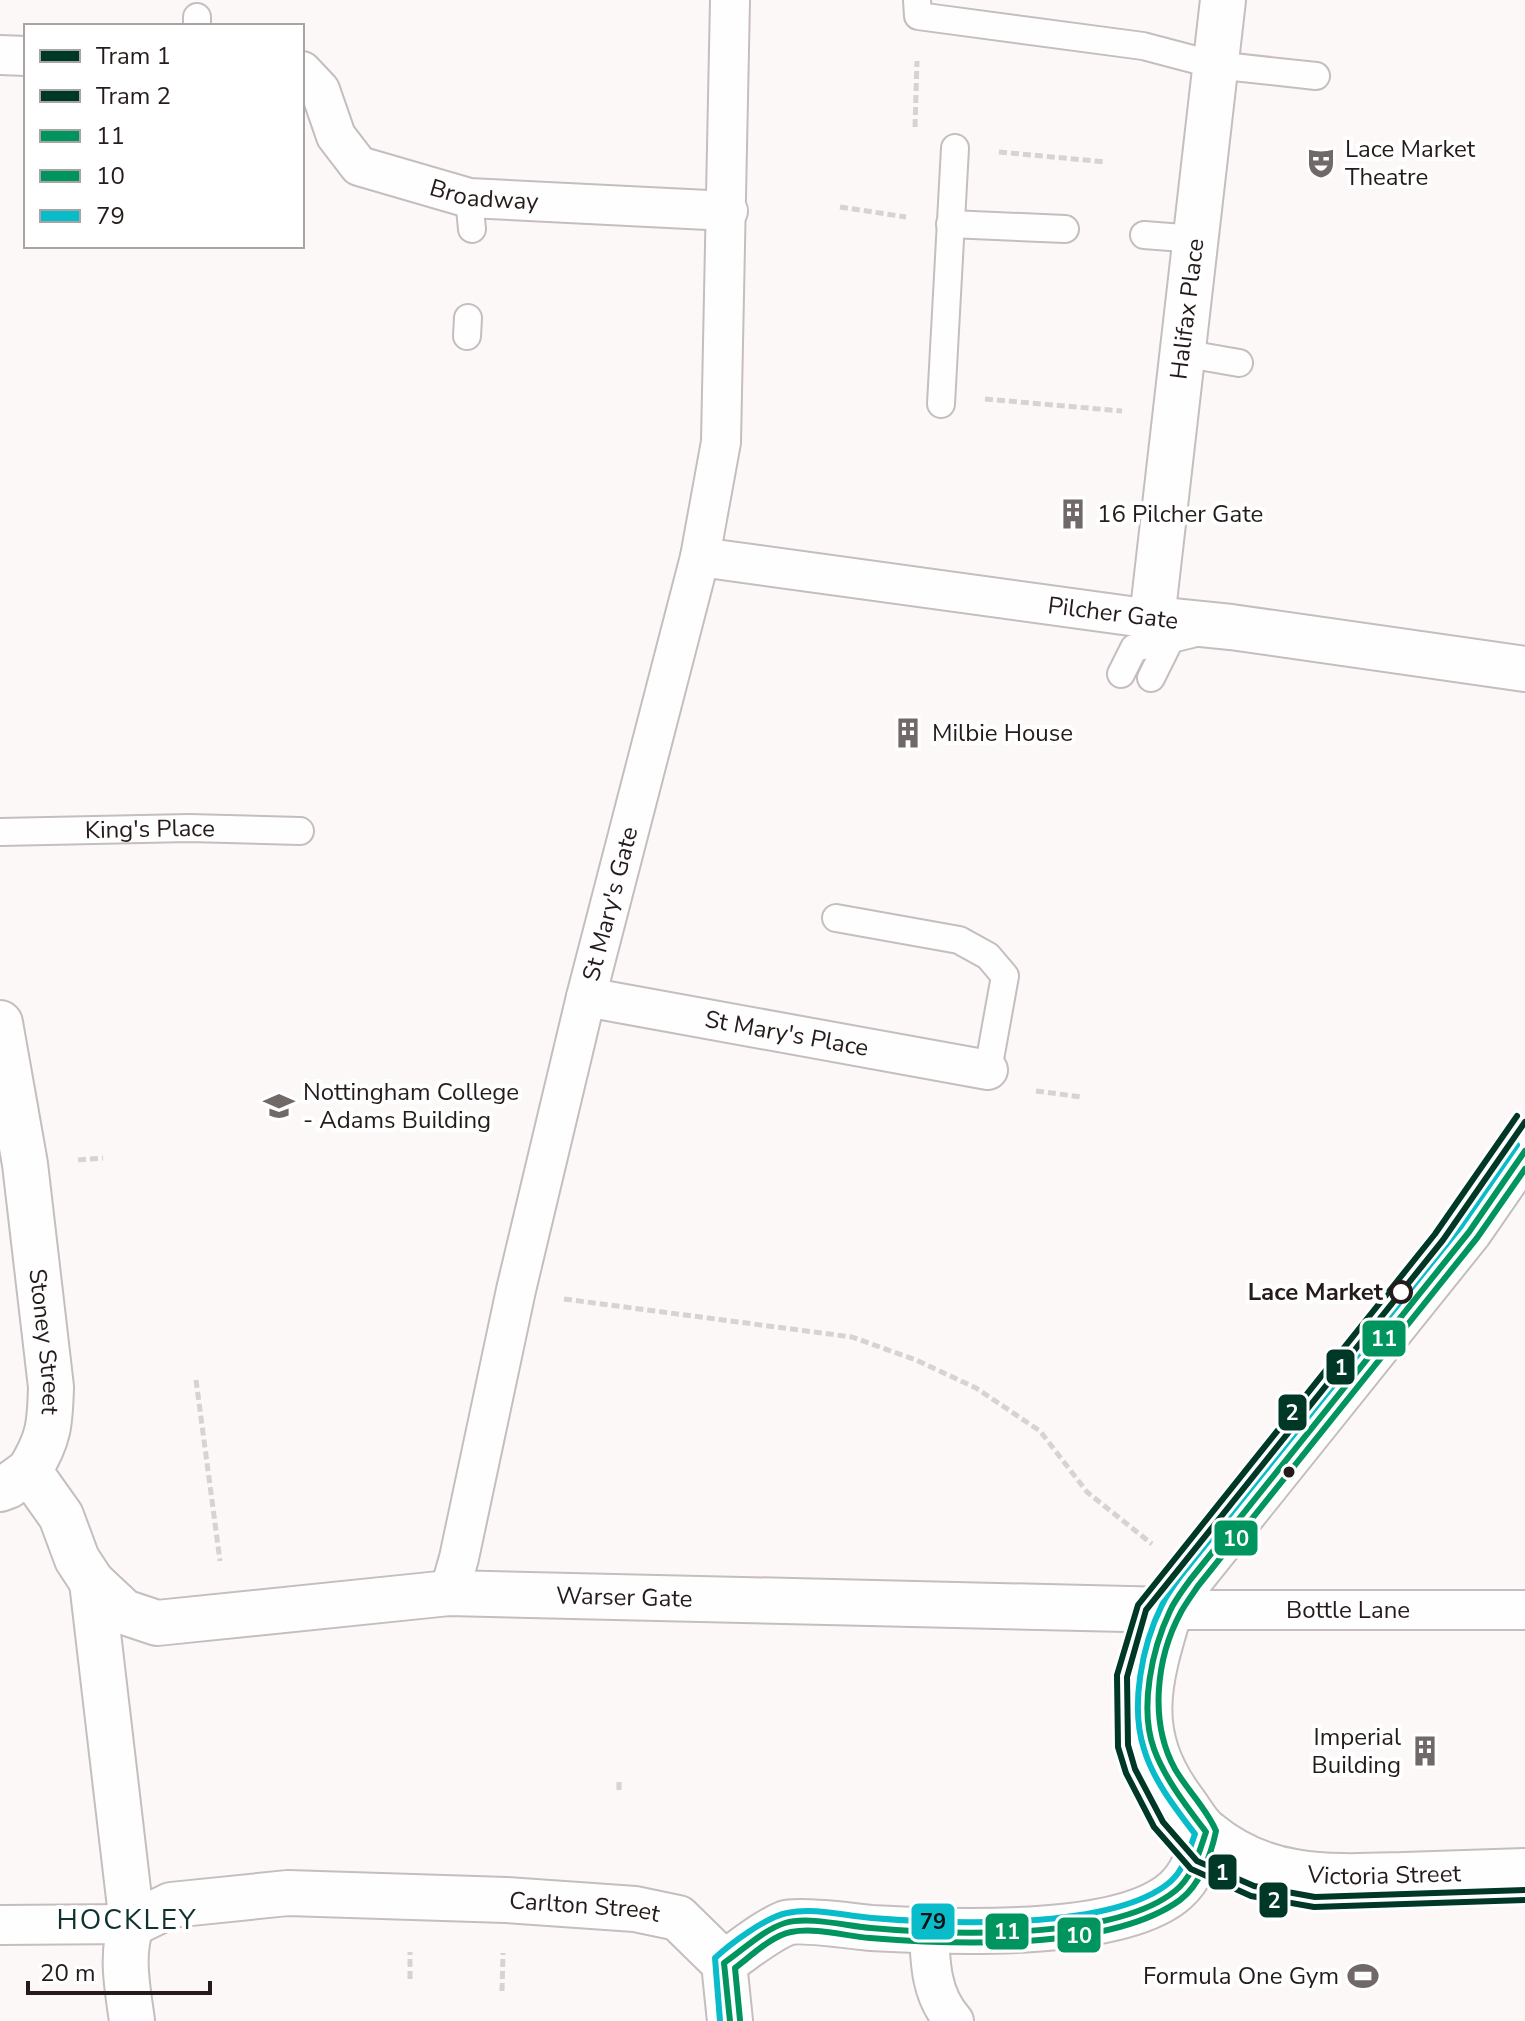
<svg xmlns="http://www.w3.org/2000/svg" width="1525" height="2021" font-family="'Nunito Sans',sans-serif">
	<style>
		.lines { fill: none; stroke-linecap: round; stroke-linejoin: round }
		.service-casing { stroke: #c5bdbe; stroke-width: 30 }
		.pedestrian-casing { stroke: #c5bdbe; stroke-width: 42 }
		.minor-casing { stroke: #c5bdbe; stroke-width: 48 }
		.tertiary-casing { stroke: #c5bdbe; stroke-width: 48 }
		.path { stroke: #d6d3d3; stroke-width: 5; stroke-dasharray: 8 4; stroke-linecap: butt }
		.service { stroke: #fffefe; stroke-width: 26 }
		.pedestrian { stroke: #fffefe; stroke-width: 38 }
		.minor { stroke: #fffefe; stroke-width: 44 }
		.tertiary { stroke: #fffefe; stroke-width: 44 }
		.bus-1-casing { stroke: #fff; stroke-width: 12 }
		.bus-2-casing { stroke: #fff; stroke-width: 12 }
		.bus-3-casing { stroke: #fff; stroke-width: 12 }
		.bus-1 { stroke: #00945e; stroke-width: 6 }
		.bus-2 { stroke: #00945e; stroke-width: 6 }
		.bus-3 { stroke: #08bcc9; stroke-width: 6 }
		.tram-1-casing { stroke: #fff; stroke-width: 12 }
		.tram-2-casing { stroke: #fff; stroke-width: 12 }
		.tram-1 { stroke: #003828; stroke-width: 6 }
		.tram-2 { stroke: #003828; stroke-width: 6 }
		.stop-dot { fill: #fff; stroke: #261b1b; stroke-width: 4 }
		.bus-dot { fill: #261b1b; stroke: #fff; stroke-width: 3 }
		.labels { text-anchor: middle; stroke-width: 8; stroke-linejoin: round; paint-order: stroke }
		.poi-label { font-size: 24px; fill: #261b1b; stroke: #fff; text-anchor: start }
		.street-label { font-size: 24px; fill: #261b1b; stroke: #fff }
		.stop-label { font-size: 24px; font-weight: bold; fill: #261b1b; stroke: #fff; text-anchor: end }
		.quarter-label { font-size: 28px; letter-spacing: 2px; fill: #0f3230; stroke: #fff }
		.line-badge { stroke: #fff; stroke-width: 3 }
		.badge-label { font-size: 22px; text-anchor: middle; font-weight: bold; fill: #fff }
		.pale-badge-label { font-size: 22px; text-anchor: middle; font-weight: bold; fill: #111 }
	</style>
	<rect width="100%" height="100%" fill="#fdf8f8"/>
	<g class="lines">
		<g class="service-casing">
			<g id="service">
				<path d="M917,0L918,16L1143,46L1215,65L1316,76"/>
				<path d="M197,26V17"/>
				<path d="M469,198L472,229"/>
				<path d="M950,224L1065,229"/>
				<path d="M1144,235L1196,239"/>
				<path d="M467,336L468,318"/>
				<path d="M1182,353L1239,363"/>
				<path d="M941,404L955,148"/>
				<path d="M1121,674L1134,648L1192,634"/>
				<path d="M1151,678L1171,638"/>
				<path id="s1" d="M0,832L189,828L300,831"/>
				<path d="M836,918L959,940L988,956L1005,976L988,1070"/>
			</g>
		</g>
		<g class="pedestrian-casing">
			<g id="pedestrian">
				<path d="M0,55L26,56"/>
				<path id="s2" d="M302,71L320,90L336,136L359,166L469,198L728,211"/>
				<path d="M700,557L1152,619"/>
				<path id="s3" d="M586,997L988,1070"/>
				<path id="s4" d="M449,1593L459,1558L516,1290L586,997L700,557L721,442L730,0"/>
				<path id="s5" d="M1170,1610H1525"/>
				<path d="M0,1925L132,1924"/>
				<path d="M929,1931C930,1963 931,1996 954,2021"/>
			</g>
		</g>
		<g class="minor-casing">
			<g id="minor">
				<path d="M1223,0L1152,619L1231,627L1525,669"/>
				<path d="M0,1489L8,1486L29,1471"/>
				<path d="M92,1582L132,1924"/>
				<path id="s6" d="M1170,1610C1148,1683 1133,1733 1182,1800C1190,1810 1197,1825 1208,1833C1267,1882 1332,1877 1404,1875C1444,1874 1485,1872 1525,1871"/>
				<path id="s7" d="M132,1924L171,1905L288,1893L506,1900L635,1909L678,1918L724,1963"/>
				<path d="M132,1924C120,1953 128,1991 132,2021"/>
				<path d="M724,1963C742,1951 766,1931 786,1923C798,1919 854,1926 871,1928C944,1932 1119,1940 1175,1891C1193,1875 1199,1853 1206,1832"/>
				<path d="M724,1963L730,2021"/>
			</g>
		</g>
		<g class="tertiary-casing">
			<g id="tertiary">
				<path id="s8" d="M0,1023L25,1164L51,1387C50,1424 49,1439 29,1471L61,1516L77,1559L92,1582L124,1612L157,1623L449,1593L1170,1610L1190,1580L1469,1232L1525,1151"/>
			</g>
		</g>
		<g class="path">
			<path d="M915,127L917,61"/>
			<path d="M999,152L1106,162"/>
			<path d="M840,207L906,217"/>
			<path d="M985,399L1122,411"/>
			<path d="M1036,1091L1082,1097"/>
			<path d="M78,1160L103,1158"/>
			<path d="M564,1299L852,1337L916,1360L976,1388L1040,1431L1087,1492L1152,1544"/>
			<path d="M196,1380L220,1561"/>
			<path d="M619,1790V1779"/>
			<path d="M410,1979V1952"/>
			<path d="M502,1991L503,1953"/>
		</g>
		<use href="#service" class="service"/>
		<use href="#pedestrian" class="pedestrian"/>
		<use href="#minor" class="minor"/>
		<use href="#tertiary" class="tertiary"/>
		<g class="bus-1-casing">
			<path id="bus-1" d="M730,2021L724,1963C743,1950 763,1930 785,1923C808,1916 847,1926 871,1928C948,1935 1113,1941 1175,1891C1193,1877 1199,1852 1206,1832C1187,1807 1165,1779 1154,1749C1139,1708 1152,1649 1170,1611C1175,1600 1183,1590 1190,1580L1469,1232L1525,1151"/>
		</g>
		<g class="bus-2-casing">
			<path id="bus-2" d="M740,2020L735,1968C751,1956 771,1936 791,1932C816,1927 845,1936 870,1938C954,1945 1110,1951 1180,1900C1200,1885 1211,1855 1216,1831C1207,1809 1187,1790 1175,1769C1149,1722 1156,1658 1181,1612C1186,1603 1192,1595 1198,1586L1477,1238L1525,1169"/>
		</g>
		<g class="bus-3-casing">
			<path id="bus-3" d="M720,2021L715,1958C730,1944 766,1917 787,1913C814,1907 845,1916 872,1918C945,1924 1112,1931 1170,1882C1184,1870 1189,1850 1195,1834C1176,1809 1153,1780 1144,1749C1130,1706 1142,1645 1162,1605C1167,1594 1175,1584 1182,1574L1461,1226L1517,1145"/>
		</g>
		<use href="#bus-1" class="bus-1"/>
		<use href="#bus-2" class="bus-2"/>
		<use href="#bus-3" class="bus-3"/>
		<g class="tram-1-casing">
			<path id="tram-1" d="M1525,1122L1443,1240L1146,1610L1127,1677L1128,1745L1135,1769L1163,1822L1197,1861L1254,1886L1315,1897L1525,1890"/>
		</g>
		<g class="tram-2-casing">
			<path id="tram-2" d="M1517,1116L1435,1234L1138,1605L1117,1675L1118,1747L1126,1773L1154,1827L1191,1869L1251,1896L1314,1907L1525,1900"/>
		</g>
		<use href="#tram-1" class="tram-1"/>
		<use href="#tram-2" class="tram-2"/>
	</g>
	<defs>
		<g id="theatre-bare" transform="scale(2.4)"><path d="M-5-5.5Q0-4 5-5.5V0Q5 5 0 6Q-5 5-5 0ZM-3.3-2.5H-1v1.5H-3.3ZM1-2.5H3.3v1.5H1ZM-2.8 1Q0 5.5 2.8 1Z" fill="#716868" stroke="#fff" stroke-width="2.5" paint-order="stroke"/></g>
		<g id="building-bare" transform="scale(2.4)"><path d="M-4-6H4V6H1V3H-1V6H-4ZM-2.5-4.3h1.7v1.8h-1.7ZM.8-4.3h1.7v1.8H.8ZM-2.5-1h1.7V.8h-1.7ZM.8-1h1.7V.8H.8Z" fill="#716868" stroke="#fff" stroke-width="2.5" paint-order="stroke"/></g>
		<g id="university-bare" transform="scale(2.4)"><path d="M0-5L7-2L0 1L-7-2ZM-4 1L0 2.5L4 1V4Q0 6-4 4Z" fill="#716868" stroke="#fff" stroke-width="2.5" paint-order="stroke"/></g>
		<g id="stadium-bare" transform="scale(2.4)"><path d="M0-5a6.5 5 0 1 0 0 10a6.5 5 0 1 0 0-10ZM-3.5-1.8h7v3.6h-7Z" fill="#716868" stroke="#fff" stroke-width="2.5" paint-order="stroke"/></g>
	</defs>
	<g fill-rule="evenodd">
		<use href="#theatre-bare" x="1321" y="163"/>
		<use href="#building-bare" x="1073" y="514"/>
		<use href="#building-bare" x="908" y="733"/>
		<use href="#university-bare" x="279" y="1106"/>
		<use href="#building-bare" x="1425" y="1751"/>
		<use href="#stadium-bare" x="1363" y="1976"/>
	</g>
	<circle class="stop-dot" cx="1401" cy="1292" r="10"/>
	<circle class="bus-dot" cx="1289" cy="1472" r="7"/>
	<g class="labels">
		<g class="poi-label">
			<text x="1345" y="157">Lace Market<tspan x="1345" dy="28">Theatre</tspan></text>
			<text x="1097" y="522">16 Pilcher Gate</text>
			<text x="932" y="741">Milbie House</text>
			<text x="303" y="1100">Nottingham College<tspan x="303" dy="28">- Adams Building</tspan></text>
			<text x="1401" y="1745" text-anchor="end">Imperial<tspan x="1401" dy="28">Building</tspan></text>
			<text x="1339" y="1984" text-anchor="end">Formula One Gym</text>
		</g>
		<g class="street-label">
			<text dy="8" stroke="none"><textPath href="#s2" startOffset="242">Broadway</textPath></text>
			<text transform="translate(1187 309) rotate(-83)" y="8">Halifax Place</text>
			<text transform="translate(1113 613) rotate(7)" y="8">Pilcher Gate</text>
			<text dy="8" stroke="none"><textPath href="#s1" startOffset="150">King's Place</textPath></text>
			<text dy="8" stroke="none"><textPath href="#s4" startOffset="708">St Mary's Gate</textPath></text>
			<text dy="8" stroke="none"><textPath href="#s3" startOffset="204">St Mary's Place</textPath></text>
			<text dy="8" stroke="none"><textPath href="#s8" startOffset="322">Stoney Street</textPath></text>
			<text dy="8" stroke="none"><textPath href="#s8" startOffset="1132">Warser Gate</textPath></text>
			<text dy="8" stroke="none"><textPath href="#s5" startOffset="178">Bottle Lane</textPath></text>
			<text dy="8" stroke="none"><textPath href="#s6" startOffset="428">Victoria Street</textPath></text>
			<text dy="8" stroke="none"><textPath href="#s7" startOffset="458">Carlton Street</textPath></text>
		</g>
		<g class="stop-label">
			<text x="1383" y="1300">Lace Market</text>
		</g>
		<g class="quarter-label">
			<text x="127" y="1929">HOCKLEY</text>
		</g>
	</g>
	<g class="line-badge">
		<rect x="1361" y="1319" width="46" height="39" rx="8" fill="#00945e"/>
		<rect x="1325" y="1348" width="31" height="38" rx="8" fill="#003828"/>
		<rect x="1277" y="1393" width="31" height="39" rx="8" fill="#003828"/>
		<rect x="1213" y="1519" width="46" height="38" rx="8" fill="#00945e"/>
		<rect x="1207" y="1853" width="31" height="38" rx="8" fill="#003828"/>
		<rect x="1258" y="1881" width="31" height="38" rx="8" fill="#003828"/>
		<rect x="910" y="1902" width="46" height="39" rx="8" fill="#08bcc9"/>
		<rect x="984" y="1912" width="46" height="39" rx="8" fill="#00945e"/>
		<rect x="1056" y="1916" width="46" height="38" rx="8" fill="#00945e"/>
	</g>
	<g class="badge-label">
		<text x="1384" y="1346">11</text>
		<text x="1341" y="1375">1</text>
		<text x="1292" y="1420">2</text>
		<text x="1236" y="1546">10</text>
		<text x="1222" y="1880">1</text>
		<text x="1274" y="1908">2</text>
		<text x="1007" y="1939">11</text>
		<text x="1079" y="1943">10</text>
	</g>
	<g class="pale-badge-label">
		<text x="933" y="1929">79</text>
	</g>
	<rect x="24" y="24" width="280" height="224" fill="#ffffff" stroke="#a8a4a4" stroke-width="2"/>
	<rect x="40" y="50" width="40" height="12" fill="#003828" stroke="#a8a4a4" stroke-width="2"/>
	<text x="96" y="64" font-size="24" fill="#261b1b">Tram 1</text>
	<rect x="40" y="90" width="40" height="12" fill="#003828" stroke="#a8a4a4" stroke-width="2"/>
	<text x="96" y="104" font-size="24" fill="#261b1b">Tram 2</text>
	<rect x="40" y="130" width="40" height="12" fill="#00945e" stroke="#a8a4a4" stroke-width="2"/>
	<text x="96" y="144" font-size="24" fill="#261b1b">11</text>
	<rect x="40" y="170" width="40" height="12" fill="#00945e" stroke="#a8a4a4" stroke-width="2"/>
	<text x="96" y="184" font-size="24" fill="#261b1b">10</text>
	<rect x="40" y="210" width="40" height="12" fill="#08bcc9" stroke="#a8a4a4" stroke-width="2"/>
	<text x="96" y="224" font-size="24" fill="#261b1b">79</text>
	<path d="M28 1981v12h182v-12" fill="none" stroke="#261b1b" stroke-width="4"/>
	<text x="40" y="1981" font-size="24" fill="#261b1b" stroke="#ffffff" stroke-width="6" paint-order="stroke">20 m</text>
</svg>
